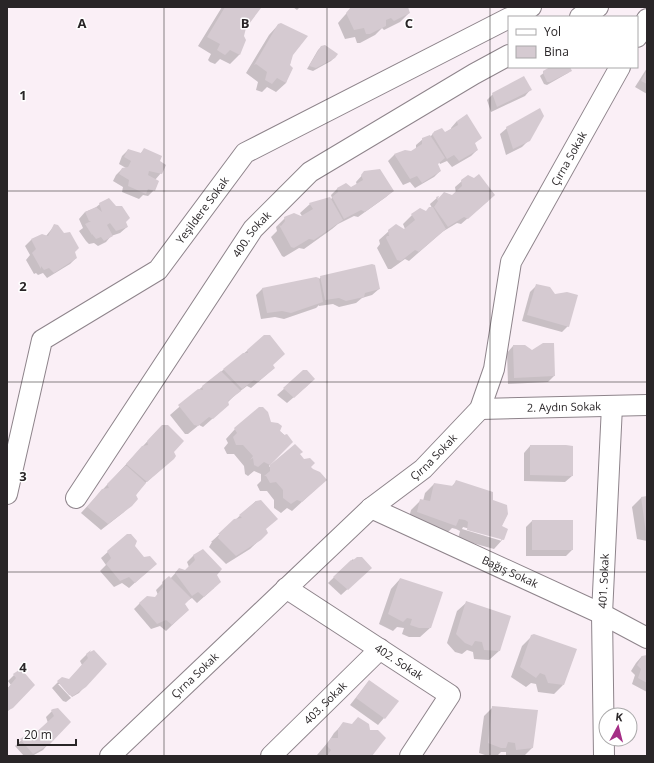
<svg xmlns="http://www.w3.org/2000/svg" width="654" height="763" font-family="'Open Sans',sans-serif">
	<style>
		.shadow { fill: #0003; fill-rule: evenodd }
		.building { fill: #d5cad1 }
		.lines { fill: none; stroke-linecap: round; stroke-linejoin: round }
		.minor-casing { stroke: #8e848b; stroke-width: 22 }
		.minor { stroke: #fff; stroke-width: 20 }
		.grid { fill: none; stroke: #292527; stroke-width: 1; stroke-opacity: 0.55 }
		.labels { text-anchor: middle; stroke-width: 3; stroke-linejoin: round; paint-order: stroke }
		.street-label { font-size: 11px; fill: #292527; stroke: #fff }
		.grid-label { font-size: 13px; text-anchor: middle; font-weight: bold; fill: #292527; stroke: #fff; stroke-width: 3; stroke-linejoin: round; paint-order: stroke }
	</style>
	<rect width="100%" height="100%" fill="#faeff6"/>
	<g class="shadow">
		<path d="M222,7L259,8L245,28L243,37L245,40L239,55L230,64L220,59L215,64L210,62L208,60L211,54L198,46Z"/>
		<path d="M293,7H300L297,10Z"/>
		<path d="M352,7H407L409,13L400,22L384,30L382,28L375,35L360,43H357L355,37L345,39L338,23Z"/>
		<path d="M278,25L292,55L286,83L276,92L267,87L262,92L256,90L258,82L246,73L269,35Z"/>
		<path d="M321,47L334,58L331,61L313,71L307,69L318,50Z"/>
		<path d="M552,67H569L571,70L568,73L547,85L544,84L540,76L541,75Z"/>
		<path d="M647,68V94L635,87Z"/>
		<path d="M531,89L525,96L491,112L487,100L493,94Z"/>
		<path d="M457,121L474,143L477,150L471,156L452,167L447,161L440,164L439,162L437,164L440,171L434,177L415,188L410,182L403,185L388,161L394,155L405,151L411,152L416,149V145L423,139L431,136L435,131L445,133L451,129V128Z"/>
		<path d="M507,128L529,140L522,147L506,155L500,134Z"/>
		<path d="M128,150L140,154L144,150L159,162L161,173L155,180L154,190L148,196L143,195L139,199L122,192L123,187L113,181L116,175L122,169L126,168L119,164L122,156Z"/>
		<path d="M365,172L392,191L386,197L358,217L354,216L338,224L332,229L304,249L299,248L284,257L282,256L271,237L277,231L276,227L285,218L302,216L300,213L310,204L330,200L332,198L331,195L337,189L346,184L351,188L357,185L356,182Z"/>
		<path d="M462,181L488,201L461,224L457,223L442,232L409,261L405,259L391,269H388L377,248L380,244L379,240L389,231L404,230L405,229L403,224L412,215L425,212L432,208L430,204L438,197L437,200L445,193L453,196L456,193L455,187Z"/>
		<path d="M100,204L124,222L127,227L120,233L111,236L106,242L98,246L94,243L89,244L86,241L79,231L83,228L79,219L85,212L95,208Z"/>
		<path d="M55,225L74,252L76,258L70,264L47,278L43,273L38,275L36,273L34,274L26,260L30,255L25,246L31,240L42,235L46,236Z"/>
		<path d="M321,277L379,289L372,295L362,298L356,303L339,307L333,304L319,306V305L316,308L284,319L275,317L261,319L256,295L262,289L315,278L319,279Z"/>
		<path d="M537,285L555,295L568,326L562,332L522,321L530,292Z"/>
		<path d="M513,346L532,351L554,376L548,382L508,384L507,353Z"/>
		<path d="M248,350L272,365L274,368L251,388L247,386L235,395L228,402V405L203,427L199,425L188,434H185L170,415L202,387Z"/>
		<path d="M304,371L308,385L287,403L277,395Z"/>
		<path d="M271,423L292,442L269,466L270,467L295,445L299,454L310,467L316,489L292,511L287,508L281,513L274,508V500L267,491H260L257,485L261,481V474L254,471L248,476L245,474L244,466L234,454H227L224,448L228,443L226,439L235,429Z"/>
		<path d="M156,432L173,452L166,465L143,485L124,512L101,530L81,513Z"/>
		<path d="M530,446L572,476L565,482L524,481V453Z"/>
		<path d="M456,482L492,500L501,526L503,539L494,549L458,539L460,531L456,529L452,528L446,534L408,521L411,510L421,500L423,501L425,493L434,484L451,487ZM463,527L498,537L502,540V541L462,529Z"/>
		<path d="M647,497V541L637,539L632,507L641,498Z"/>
		<path d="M256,501L267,533L250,549L226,564L209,547L212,542H211Z"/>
		<path d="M532,521H572V550L566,556H526V527Z"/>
		<path d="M127,535L149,570L129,588L122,583L114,587L100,571L106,565L101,558Z"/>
		<path d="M203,550L214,588L197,603L192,598L185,602L183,603L188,610L166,631L160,626L151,629L134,609L140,603L155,598L158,595L156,590L163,583L170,579L179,569L185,571L189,567L187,562L193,556Z"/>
		<path d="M353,559L364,574L341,595L328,583Z"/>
		<path d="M400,579L430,628L420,637H409L402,634L404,628L397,627L393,631L379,624L391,589Z"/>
		<path d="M467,602L499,651L489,660L474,659L473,652L467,650L462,654L455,652L447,643L457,611Z"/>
		<path d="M532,636L563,685L554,694L538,692L536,684L531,683L526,687L511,677L522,646Z"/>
		<path d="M88,653L105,664L79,693L72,697L61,684H58L71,698L66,702L63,701L52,688L62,678L69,680L82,665L80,661Z"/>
		<path d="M642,656H647V692L632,684L635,675L631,671L636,663Z"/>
		<path d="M14,675L33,685L7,712V689L11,685L8,681Z"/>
		<path d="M369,681L384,718L378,725L350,705Z"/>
		<path d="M493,707L532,748L524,756H506V752H501L497,756H488L479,753L484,716Z"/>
		<path d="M58,709L49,743L43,750L32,756H24L15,746L26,736L31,738L48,723L46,717L53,710Z"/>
		<path d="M344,723L371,756L317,755L329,741L334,733Z"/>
	</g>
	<g class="building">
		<path d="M225,7L261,8L246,28L244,36L246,40L240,55L230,50L225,55L220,52L217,50L220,44L207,37Z"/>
		<path d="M351,7H408L410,13L394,21L391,18L386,20V26L370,34H366L364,28L354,30L346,13Z"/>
		<path d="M281,23L308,36L293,55L290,65L293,68L286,83L277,78L272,84L265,80L267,72L256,64L254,65L278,24Z"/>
		<path d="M325,45L338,54L335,58L316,68L309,66L321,46Z"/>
		<path d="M550,67H570L572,71L550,82H547L543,73V71Z"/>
		<path d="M647,70V84L641,81Z"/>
		<path d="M524,76L532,90L497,107L492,93Z"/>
		<path d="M540,108L544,116L530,141L513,149L506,127Z"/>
		<path d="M467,114L482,138L475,143L478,150L459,161L454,155L447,159L432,134L435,131L442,128L445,132L458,125L457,121Z"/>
		<path d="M430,135L445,158L438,164L441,171L422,183L417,176L410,179L394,154L405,150L411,151L422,144V138Z"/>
		<path d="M144,148L162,156L160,161L166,165L162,174L149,171L148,175L159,181L155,191L148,189L146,194L128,186L129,180L119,174L122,168L128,167L131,161L124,157L128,149L141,153Z"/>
		<path d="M380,169L394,191L365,212L361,210L344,219L332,197L338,192L337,188L346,183L351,187L363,180L361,175L364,171Z"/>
		<path d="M479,174L495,195L468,219L464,217L448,227L434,207L438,201L436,197L439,196L438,199L444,192L452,195L462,186L461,180L468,175L474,178Z"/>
		<path d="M330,197L343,220L314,240L309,239L294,248L291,247L279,225L281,226L285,221L284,217L294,213L301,216L313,209L309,203Z"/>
		<path d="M109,198L116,206H122L130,218L126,222L128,227L116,231L110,223L107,225L113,236L104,241L101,237L96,239L92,234V235L85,224L91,221H89L85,212L96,207L102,212L99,203Z"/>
		<path d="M429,207H433L446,229L419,252L415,250L401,261L397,260L386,238L387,236H389L388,230L396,224L404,229L415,220L411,214L420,208L426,211Z"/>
		<path d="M54,224L58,225L64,233L70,232L79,248L75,252L77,258L54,273L49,268L44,270L41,266V269L32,253L36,249L31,239L42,234L48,236Z"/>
		<path d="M372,264L375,265L380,289L365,293L364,297L346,301L339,298L325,300L320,276Z"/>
		<path d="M316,277L319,278L323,302L291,313L282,311L267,313L262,288Z"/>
		<path d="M536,284L550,287L555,294L567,292L578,295L569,327L527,315Z"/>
		<path d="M264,335H270L285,354L273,365L275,368L258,382L254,380L242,389L223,369L243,353H248L247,350Z"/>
		<path d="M543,343H554L555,376L514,378L513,345H525L532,350Z"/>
		<path d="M303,370H307L315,379L294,398L283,388Z"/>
		<path d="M221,371L241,391L228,401L229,405L213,419L209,417L198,426L194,425L178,405L198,389L203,390L202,386Z"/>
		<path d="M259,407H263L268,412L271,422L278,423L282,426L280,431L284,435L287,434L293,442L270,465L264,462L258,467L254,465L253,458L250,460L253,456L243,445H236L233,437L237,433L234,428Z"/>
		<path d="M162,425H168L184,441L174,452L176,456L174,459L147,482L126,464L142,446L148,445L147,441Z"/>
		<path d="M295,444L303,452L300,454L304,459L310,458L315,463L311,467L313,469L320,472L327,480L302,502L297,500L291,504L283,498V490L276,482L270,483L266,476H264L270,471V465Z"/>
		<path d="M530,445H566L573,446V476L530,475Z"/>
		<path d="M125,466H127L146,483L136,495L138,499L132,506L108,524L87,507L102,489L109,488L107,484Z"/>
		<path d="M456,480L493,492V500L507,505L508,514L502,526L508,529L504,540L467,530L468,522L465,520L459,519L456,526L417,512L420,499L430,501L434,483L453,486Z"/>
		<path d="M647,496V533H646L641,497Z"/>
		<path d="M261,500L278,519L266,529L268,533L261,540L236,556L218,538L220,534H218L234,519L242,518L239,515L256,501Z"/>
		<rect x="532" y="520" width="41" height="30"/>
		<path d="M127,534H131L137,541L135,546L144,557L150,556L157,564L135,583L129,577L120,581L106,564L111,558L107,551Z"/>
		<path d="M203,549L222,569L217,575L221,582L204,597L198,592L192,596L175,573L179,568L185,570L195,560L193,555Z"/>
		<path d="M357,557H362L372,568L348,590L333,577L351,560L352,561Z"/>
		<path d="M169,576L191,598L185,604L189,610L172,625L166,620L157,624L139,603L147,596L155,597L163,587L162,582Z"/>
		<path d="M400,578L443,592L431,628H419L410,625L412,619L407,618L403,622L388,614Z"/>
		<path d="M466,601L511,616L500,651L484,650L482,642L475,641L472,646L465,643L456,634Z"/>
		<path d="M534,634L577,649L564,685L548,683L545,675L540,673L536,678L520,667L531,635Z"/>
		<path d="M91,650L90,652L94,650L107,664L86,687L73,696L69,695L57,681L62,677L69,679L88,658L86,654Z"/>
		<path d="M647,655V683L638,678L641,669L637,665L642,656Z"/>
		<path d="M19,670H22L35,685L13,708L7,711V689L16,678L13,674Z"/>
		<path d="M369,680L399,701L385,719L356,698Z"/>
		<path d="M492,706L538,710L533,748L516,750L515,743L508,742L506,748H501L488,743Z"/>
		<path d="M58,708L71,722L50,744L33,754L20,739L26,735L31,737L54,716L51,710L53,709Z"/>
		<path d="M358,717L369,724L370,730H378L386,738L372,756H327L331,750L326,745L331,738H338V729L343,722L352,724Z"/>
	</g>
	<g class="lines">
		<g class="minor-casing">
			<g id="minor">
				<path d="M512,17L531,7"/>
				<path d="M580,17L598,7"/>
				<path d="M637,37L647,19"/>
				<path id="s1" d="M480,409L647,405"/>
				<path id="s2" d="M7,494L42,340L158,270L245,153L509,18"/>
				<path id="s3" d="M76,498L253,229L310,172L474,74L509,55"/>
				<path id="s4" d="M371,508L602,614L647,638"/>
				<path id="s5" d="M286,588L450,695L410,756"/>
				<path id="s6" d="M110,756L371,508L423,469L480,409L494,369L511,262L620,67"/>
				<path id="s7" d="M271,756L380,649"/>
				<path id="s8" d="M604,756L602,614L612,406"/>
			</g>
		</g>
		<use href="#minor" class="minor"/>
	</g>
	<path class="grid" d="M164,7V756M327,7V756M490,7V756M7,191H647M7,382H647M7,572H647"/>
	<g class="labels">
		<g class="street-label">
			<text dy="4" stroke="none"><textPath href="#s6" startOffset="777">Çırna Sokak</textPath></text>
			<text dy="4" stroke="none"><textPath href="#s2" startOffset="368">Yeşildere Sokak</textPath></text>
			<text dy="4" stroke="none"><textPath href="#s3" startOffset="317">400. Sokak</textPath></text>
			<text dy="4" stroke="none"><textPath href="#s1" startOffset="84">2. Aydın Sokak</textPath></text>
			<text dy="4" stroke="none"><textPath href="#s6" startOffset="441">Çırna Sokak</textPath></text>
			<text dy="4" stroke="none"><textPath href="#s4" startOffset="153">Bağış Sokak</textPath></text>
			<text dy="4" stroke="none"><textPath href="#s8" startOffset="175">401. Sokak</textPath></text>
			<text dy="4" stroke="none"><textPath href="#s5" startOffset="135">402. Sokak</textPath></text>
			<text dy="4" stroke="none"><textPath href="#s6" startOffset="117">Çırna Sokak</textPath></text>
			<text dy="4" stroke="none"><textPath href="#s7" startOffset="76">403. Sokak</textPath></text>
		</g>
	</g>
	<g class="grid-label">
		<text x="82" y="28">A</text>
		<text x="245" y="28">B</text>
		<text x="409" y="28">C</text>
		<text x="23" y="100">1</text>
		<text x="23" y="291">2</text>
		<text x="23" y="481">3</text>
		<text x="23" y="672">4</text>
	</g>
	<rect width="654" height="763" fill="none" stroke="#292527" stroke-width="16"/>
	<rect x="508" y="16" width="130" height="52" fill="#ffffff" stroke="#a9a8a9"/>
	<rect x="516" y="29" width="20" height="6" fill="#ffffff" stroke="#a9a8a9"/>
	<text x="544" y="36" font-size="12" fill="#292527">Yol</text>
	<rect x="516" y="46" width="20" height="12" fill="#d5cad1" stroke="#a9a8a9"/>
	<text x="544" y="56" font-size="12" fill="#292527">Bina</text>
	<g transform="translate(618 727) rotate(7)"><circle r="19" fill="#ffffff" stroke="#a9a8a9"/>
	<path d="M0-3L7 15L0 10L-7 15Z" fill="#a52e86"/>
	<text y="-6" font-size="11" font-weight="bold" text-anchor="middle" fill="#292527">K</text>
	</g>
	<path d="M18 739v6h58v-6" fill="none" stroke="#292527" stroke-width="2"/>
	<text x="24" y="739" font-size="12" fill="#292527" stroke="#ffffff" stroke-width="3" paint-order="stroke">20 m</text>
</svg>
